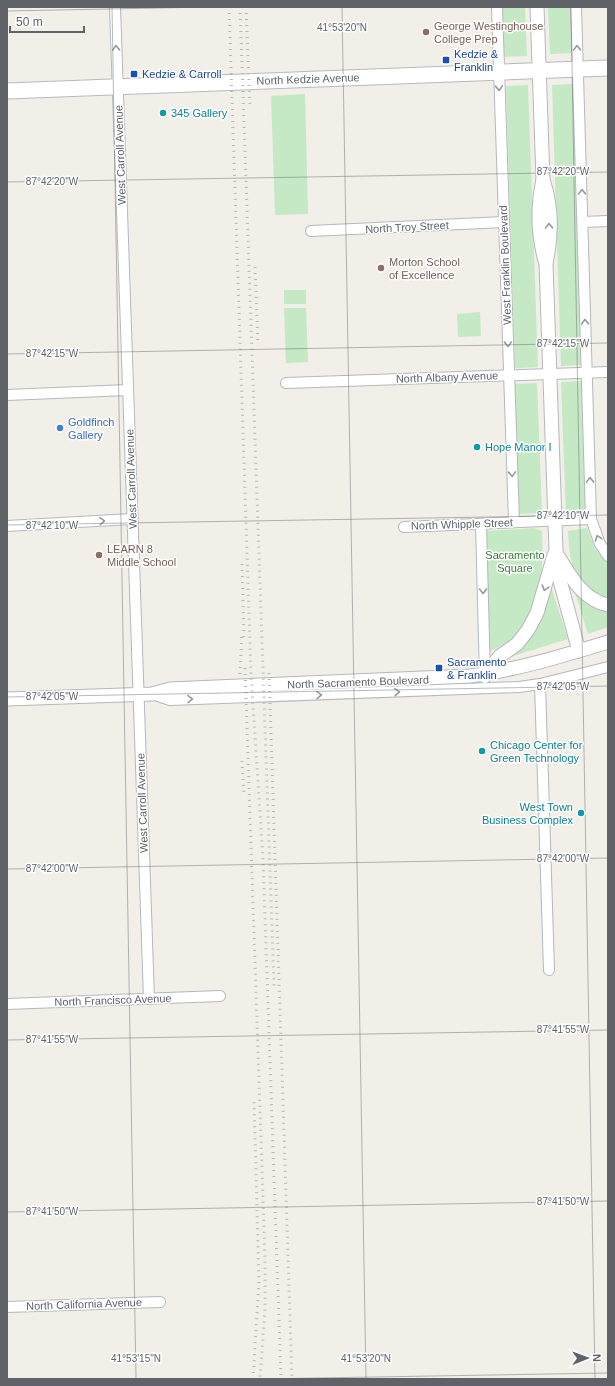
<svg xmlns="http://www.w3.org/2000/svg" width="615" height="1386" font-family="Helvetica,sans-serif">
	<style>
		.green { fill: #c5e8c5 }
		.lines { fill: none; stroke-linecap: round; stroke-linejoin: round }
		.minor-casing { stroke: #b5b8bc; stroke-width: 12 }
		.tertiary-casing { stroke: #b5b8bc; stroke-width: 15 }
		.secondary-casing { stroke: #b6babf; stroke-width: 17 }
		.minor { stroke: #fff; stroke-width: 10 }
		.tertiary { stroke: #fff; stroke-width: 13 }
		.secondary { stroke: #fff; stroke-width: 15 }
		.rail { stroke: #b6b7b8; stroke-width: 3; stroke-dasharray: 1 5; stroke-linecap: butt }
		.oneway { stroke: #979a9d }
		.ticks { fill: none; stroke: #5f6368; stroke-width: 1; stroke-opacity: 0.45 }
		.education-dot { fill: #8d6e63; stroke: #fff; stroke-width: 1.5 }
		.transit-dot { fill: #1a4fb4; stroke: #fff; stroke-width: 1.5 }
		.culture-dot { fill: #0f9aa8; stroke: #fff; stroke-width: 1.5 }
		.shop-dot { fill: #3f7fe0; stroke: #fff; stroke-width: 1.5 }
		.labels { text-anchor: middle; stroke-width: 3; stroke-linejoin: round; paint-order: stroke }
		.education-label { font-size: 11px; fill: #785e54; stroke: #fff; text-anchor: start }
		.transit-label { font-size: 11px; fill: #164399; stroke: #fff; text-anchor: start }
		.street-label { font-size: 11px; fill: #5f6368; stroke: #fff }
		.culture-label { font-size: 11px; fill: #0d838f; stroke: #fff; text-anchor: start }
		.shop-label { font-size: 11px; fill: #366cbe; stroke: #fff; text-anchor: start }
		.park-label { font-size: 11px; fill: #348238; stroke: #fff }
		.ticks-label { font-size: 10px; text-anchor: middle; fill: #5f6368; stroke: #fff; stroke-width: 3; stroke-linejoin: round; paint-order: stroke }
	</style>
	<rect width="100%" height="100%" fill="#f1efe8"/>
	<g class="green">
		<path d="M502,7H525L527,56L504,57Z"/>
		<path d="M548,7H571L572,53L550,54Z"/>
		<path d="M574,84L582,365L561,366L552,85Z"/>
		<path d="M528,85L538,367L515,368L506,86Z"/>
		<path d="M305,94L308,214L275,215L271,96Z"/>
		<rect x="284" y="290" width="22" height="14"/>
		<path d="M284,308H306L308,362L286,363Z"/>
		<path d="M480,312L481,336L458,337L457,314Z"/>
		<path d="M583,381L588,512L566,514L561,382Z"/>
		<path d="M537,383L542,513L519,514L513,384Z"/>
		<path d="M534,528L542,531C544,579 541,631 490,651L486,531Z"/>
		<path d="M587,528L596,550L608,564V600C572,587 570,565 568,531Z"/>
		<path d="M550,584L568,639L513,656L525,641Z"/>
		<path d="M574,589L608,609V627L588,634Z"/>
	</g>
	<g class="lines">
		<g class="minor-casing">
			<g id="minor">
				<path d="M115,7L149,999"/>
				<path d="M497,7L514,522"/>
				<path d="M576,7L591,519L600,544L608,556"/>
				<path d="M583,222L608,221"/>
				<path d="M311,231L504,222"/>
				<path d="M286,383L608,372"/>
				<path d="M7,395L128,390"/>
				<path d="M481,524L485,678"/>
				<path d="M7,526L132,519"/>
				<path d="M404,527L591,519"/>
				<path d="M540,684L549,970"/>
				<path d="M152,694L170,700L519,687L540,684L608,667"/>
				<path d="M7,1004L220,996"/>
				<path d="M7,1307L160,1302"/>
			</g>
		</g>
		<g class="tertiary-casing">
			<g id="tertiary">
				<path d="M537,7L543,180C537,207 538,237 546,264L556,551L559,577L579,651"/>
				<path d="M543,180C552,206 552,236 546,263"/>
				<path d="M558,556C570,576 583,600 608,605"/>
				<path d="M485,674L500,656L517,644L528,630L537,613L554,555"/>
				<path d="M7,699L152,694L170,689L470,676C517,670 562,656 608,642"/>
			</g>
		</g>
		<g class="secondary-casing">
			<path id="secondary" d="M7,91L608,68"/>
		</g>
		<use href="#minor" class="minor"/>
		<use href="#tertiary" class="tertiary"/>
		<use href="#secondary" class="secondary"/>
		<g class="rail">
			<path d="M229,7L251,675L263,859L281,1379"/>
			<path d="M240,7L274,986"/>
			<path d="M246,7L250,105"/>
			<path d="M255,267L258,345"/>
			<path d="M242,564L244,638"/>
			<path d="M245,668L265,1258V1309L260,1379"/>
			<path d="M269,673L292,1379"/>
			<path d="M240,674L242,632"/>
			<path d="M242,761L244,793"/>
			<path d="M253,1379L259,1282L254,1101"/>
		</g>
	</g>
	<defs><path id="oneway-chevron" d="M-2-3.5L2.5 0L-2 3.5" fill="none" stroke-width="1.6" stroke-linecap="round" stroke-linejoin="round"/></defs>
	<g class="oneway">
		<use href="#oneway-chevron" transform="translate(116 48) rotate(-92)"/>
		<use href="#oneway-chevron" transform="translate(577 48) rotate(-92)"/>
		<use href="#oneway-chevron" transform="translate(499 88) rotate(88)"/>
		<use href="#oneway-chevron" transform="translate(582 192) rotate(-92)"/>
		<use href="#oneway-chevron" transform="translate(549 226) rotate(-92)"/>
		<use href="#oneway-chevron" transform="translate(585 322) rotate(-92)"/>
		<use href="#oneway-chevron" transform="translate(508 344) rotate(88)"/>
		<use href="#oneway-chevron" transform="translate(512 474) rotate(88)"/>
		<use href="#oneway-chevron" transform="translate(590 480) rotate(-92)"/>
		<use href="#oneway-chevron" transform="translate(102 521) rotate(-3)"/>
		<use href="#oneway-chevron" transform="translate(598 538) rotate(-110)"/>
		<use href="#oneway-chevron" transform="translate(545 588) rotate(106)"/>
		<use href="#oneway-chevron" transform="translate(483 591) rotate(89)"/>
		<use href="#oneway-chevron" transform="translate(397 692) rotate(-3)"/>
		<use href="#oneway-chevron" transform="translate(319 695) rotate(-2)"/>
		<use href="#oneway-chevron" transform="translate(190 699) rotate(-2)"/>
	</g>
	<path class="ticks" d="M112,7L136,1379M342,7L366,1379M571,7L595,1379M7,11L209,7M7,182L608,172M7,354L608,343M7,525L608,515M7,697L608,686M7,869L608,858M7,1040L608,1030M7,1212L608,1201M257,1379L608,1373"/>
	<g class="education-dot">
		<circle cx="426" cy="32" r="4"/>
		<circle cx="381" cy="268" r="4"/>
		<circle cx="99" cy="555" r="4"/>
	</g>
	<g class="transit-dot">
		<rect x="442" y="56" width="8" height="8" rx="2"/>
		<rect x="130" y="70" width="8" height="8" rx="2"/>
		<rect x="435" y="664" width="8" height="8" rx="2"/>
	</g>
	<g class="culture-dot">
		<circle cx="163" cy="113" r="4"/>
		<circle cx="477" cy="447" r="4"/>
		<circle cx="482" cy="751" r="4"/>
		<circle cx="581" cy="813" r="4"/>
	</g>
	<circle class="shop-dot" cx="60" cy="428" r="4"/>
	<g class="labels">
		<g class="education-label">
			<text x="434" y="30">George Westinghouse<tspan x="434" dy="13">College Prep</tspan></text>
			<text x="389" y="266">Morton School<tspan x="389" dy="13">of Excellence</tspan></text>
			<text x="107" y="553">LEARN 8<tspan x="107" dy="13">Middle School</tspan></text>
		</g>
		<g class="transit-label">
			<text x="454" y="58">Kedzie &amp;<tspan x="454" dy="13">Franklin</tspan></text>
			<text x="142" y="78">Kedzie &amp; Carroll</text>
			<text x="447" y="666">Sacramento<tspan x="447" dy="13">&amp; Franklin</tspan></text>
		</g>
		<g class="street-label">
			<text transform="translate(308 79) rotate(-2)" y="4">North Kedzie Avenue</text>
			<text transform="translate(120 155) rotate(-92)" y="4">West Carroll Avenue</text>
			<text transform="translate(407 227) rotate(-3)" y="4">North Troy Street</text>
			<text transform="translate(505 265) rotate(-92)" y="4">West Franklin Boulevard</text>
			<text transform="translate(447 377) rotate(-2)" y="4">North Albany Avenue</text>
			<text transform="translate(131 479) rotate(-92)" y="4">West Carroll Avenue</text>
			<text transform="translate(462 524) rotate(-2)" y="4">North Whipple Street</text>
			<text transform="translate(358 682) rotate(-2)" y="4">North Sacramento Boulevard</text>
			<text transform="translate(142 803) rotate(-92)" y="4">West Carroll Avenue</text>
			<text transform="translate(113 1000) rotate(-2)" y="4">North Francisco Avenue</text>
			<text transform="translate(84 1304) rotate(-2)" y="4">North California Avenue</text>
		</g>
		<g class="culture-label">
			<text x="171" y="117">345 Gallery</text>
			<text x="485" y="451">Hope Manor I</text>
			<text x="490" y="749">Chicago Center for<tspan x="490" dy="13">Green Technology</tspan></text>
			<text x="573" y="811" text-anchor="end">West Town<tspan x="573" dy="13">Business Complex</tspan></text>
		</g>
		<g class="shop-label">
			<text x="68" y="426">Goldfinch<tspan x="68" dy="13">Gallery</tspan></text>
		</g>
		<g class="park-label">
			<text x="515" y="559">Sacramento<tspan x="515" dy="13">Square</tspan></text>
		</g>
	</g>
	<g class="ticks-label">
		<text x="342" y="31">41°53'20"N</text>
		<text x="563" y="175">87°42'20"W</text>
		<text x="52" y="185">87°42'20"W</text>
		<text x="563" y="347">87°42'15"W</text>
		<text x="52" y="357">87°42'15"W</text>
		<text x="563" y="519">87°42'10"W</text>
		<text x="52" y="529">87°42'10"W</text>
		<text x="563" y="690">87°42'05"W</text>
		<text x="52" y="700">87°42'05"W</text>
		<text x="563" y="862">87°42'00"W</text>
		<text x="52" y="872">87°42'00"W</text>
		<text x="563" y="1033">87°41'55"W</text>
		<text x="52" y="1043">87°41'55"W</text>
		<text x="563" y="1205">87°41'50"W</text>
		<text x="52" y="1215">87°41'50"W</text>
		<text x="136" y="1362">41°53'15"N</text>
		<text x="366" y="1362">41°53'20"N</text>
	</g>
	<rect width="615" height="1386" fill="none" stroke="#5f6368" stroke-width="16"/>
	<g transform="translate(587 1358) rotate(89)" stroke="#ffffff" stroke-width="3" paint-order="stroke">
	<path d="M0-3L7 15L0 10L-7 15Z" fill="#5f6368"/>
	<text y="-6" font-size="11" font-weight="bold" text-anchor="middle" fill="#5f6368">N</text>
	</g>
	<path d="M10 26v6h74v-6" fill="none" stroke="#5f6368" stroke-width="2"/>
	<text x="16" y="26" font-size="12" fill="#5f6368" stroke="#ffffff" stroke-width="3" paint-order="stroke">50 m</text>
</svg>
